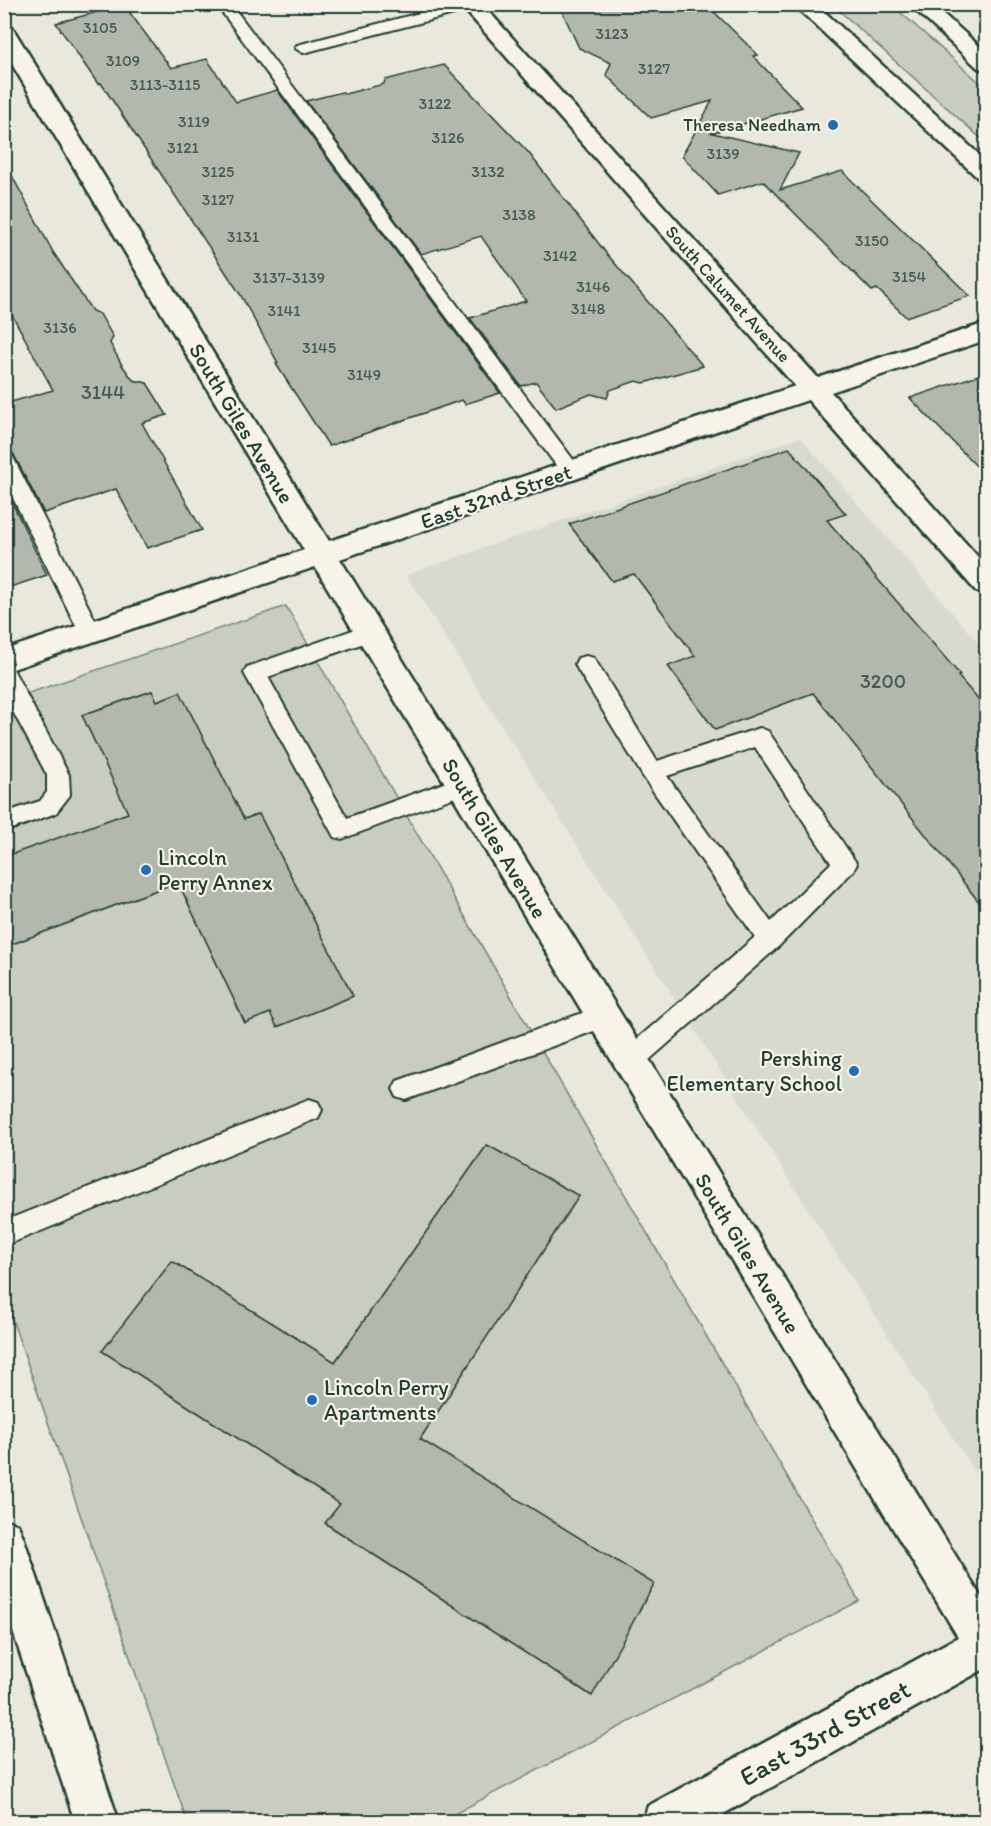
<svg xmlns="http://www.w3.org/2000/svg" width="991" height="1826" font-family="Itim,sans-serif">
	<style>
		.built { fill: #d9dacf }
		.green { fill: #c8ccc1; stroke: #74847a; stroke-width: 1.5; fill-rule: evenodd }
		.building { fill: #b2b8ae; stroke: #1f3d34; stroke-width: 1.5 }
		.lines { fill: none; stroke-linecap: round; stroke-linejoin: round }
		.service-casing { stroke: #1f3d34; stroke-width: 4 }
		.minor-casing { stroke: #1f3d34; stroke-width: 5 }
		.secondary-casing { stroke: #1f3d34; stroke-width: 5 }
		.service { fill: #f7f3e8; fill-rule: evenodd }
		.minor { fill: #f7f3e8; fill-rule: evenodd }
		.secondary { fill: #f7f3e8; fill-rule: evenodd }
		.poi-dot { fill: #1f6fb2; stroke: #f7f3e8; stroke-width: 2 }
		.labels { text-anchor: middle; stroke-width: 4.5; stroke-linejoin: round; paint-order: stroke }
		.far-number-label { font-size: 16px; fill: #445c52 }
		.far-poi-label { font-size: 18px; fill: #1f3d34; stroke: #f7f3e8; text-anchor: end }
		.far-street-label { font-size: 18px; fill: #1f3d34; stroke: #f7f3e8 }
		.number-label { font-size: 20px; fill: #445c52 }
		.street-label { font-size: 22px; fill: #1f3d34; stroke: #f7f3e8 }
		.poi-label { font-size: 22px; fill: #1f3d34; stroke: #f7f3e8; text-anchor: start }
		.near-street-label { font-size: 27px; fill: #1f3d34; stroke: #f7f3e8 }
	</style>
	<rect width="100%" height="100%" fill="#eae8dd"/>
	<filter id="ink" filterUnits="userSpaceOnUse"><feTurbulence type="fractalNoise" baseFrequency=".0167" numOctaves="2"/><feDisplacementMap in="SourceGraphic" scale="12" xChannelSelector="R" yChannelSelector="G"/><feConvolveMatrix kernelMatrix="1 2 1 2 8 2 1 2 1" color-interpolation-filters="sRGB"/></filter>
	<g filter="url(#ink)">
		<path class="built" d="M800,437L986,652V1490L406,575Z"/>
		<g class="green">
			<path d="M833,5H892L986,88V143Z"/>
			<path d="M286,606L859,1601L441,1821H187L5,1299V947L178,882L245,1023L270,1013L277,1027L353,996L259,814L244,819L180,693L157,701L152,691L82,715L142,842L5,857V701ZM487,1145L579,1196L420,1439L592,1696L326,1524L340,1504L103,1351L172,1261L335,1362Z"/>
		</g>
		<g class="building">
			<path d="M559,4H706L758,55L753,56L802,107L712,133L799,153L780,190L842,171L970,296L906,317L877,289L872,291L763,181L718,195L682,156L712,101L651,118L606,75L611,63L579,48Z"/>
			<path d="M124,5L171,68L207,59L236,102L277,90L500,393L465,404L462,400L329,446L276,364L278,363L240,294L101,83L98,84L56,23Z"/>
			<path d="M444,65L528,152L606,253L703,366L644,383L636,381L610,390L607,398L591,394L556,408L536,382L521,386L470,318L526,301L481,236L421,254L306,101L342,92L345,94L384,84L385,80Z"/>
			<path d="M4,161L53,252L92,311L100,314L113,337L110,343L122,365L133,380L147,383L167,415L142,423L202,530L147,548L116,489L44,513L13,453L4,450V404L53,390L4,300Z"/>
			<path d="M987,372V477L910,398Z"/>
			<path d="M789,448L846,514L827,520L960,675L958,676L987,710V912L813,693L715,730L668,666L695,656L634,574L612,581L569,524Z"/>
			<path d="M4,486L47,575L4,589Z"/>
			<path d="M152,691L157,701L180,692L244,819L259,814L353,996L277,1027L270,1013L245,1023L178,882L4,947V857L128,813L82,715Z"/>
			<path d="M487,1145L579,1196L420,1439L654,1584L592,1696L325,1523L340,1504L102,1351L172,1261L335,1362Z"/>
		</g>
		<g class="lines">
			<g class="service-casing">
				<g id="service">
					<path d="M216,4H231L578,466L581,471L578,476L571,478L564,476Z"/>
					<path d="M454,4L479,5L477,8L303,53L295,48L297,45Z"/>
					<path d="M4,452L11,454L14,459L101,632L98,638L90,640L82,638L79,632L4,480Z"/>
					<path d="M370,624L378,626L381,632L378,638L268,677L347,818L463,776L471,779L474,785L471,791L342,839L334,837L244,673L247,667Z"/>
					<path d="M586,656L594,658L657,761L760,728L768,731L857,864L853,871L779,946L640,1068L631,1071L622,1068L618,1060L622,1052L755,937L644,778L578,670L575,664L578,658ZM755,747L831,863L771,922L667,776Z"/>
					<path d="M4,665L12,667L69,775L70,795L56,813L4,832V813L40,801L47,792V775L4,695Z"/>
					<path d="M604,1005L613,1008L616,1016L613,1024L406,1100L397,1097L393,1089L397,1081Z"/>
					<path d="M309,1099L318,1102L322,1110L318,1118L4,1246V1221Z"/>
				</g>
			</g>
			<g class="minor-casing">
				<g id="minor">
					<path d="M460,4H482L818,378L986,323V340L831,392L986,566V594L976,591L808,400L340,559L986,1605V1668L709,1822H642L648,1806L958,1637L315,567L4,672V650L304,550L4,51V26L12,27L15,32L329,541L795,386Z"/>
					<path d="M4,1519L18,1525L24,1539L119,1822H75L4,1604Z"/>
				</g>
			</g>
			<g class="secondary-casing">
				<g id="secondary">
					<path d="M793,4H816L986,161V180L978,178Z"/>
					<path d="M909,4H932L986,52V70L978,68Z"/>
				</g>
			</g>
			<use href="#service" class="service"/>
			<use href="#minor" class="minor"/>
			<use href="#secondary" class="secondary"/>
		</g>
	</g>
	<g class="poi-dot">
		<circle cx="833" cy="125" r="6"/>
		<circle cx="146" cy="870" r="6"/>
		<circle cx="854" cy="1071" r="6"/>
		<circle cx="312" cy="1400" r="6"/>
	</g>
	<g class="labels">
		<g class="far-number-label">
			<text x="100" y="33">3105</text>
			<text x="612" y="39">3123</text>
			<text x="123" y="66">3109</text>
			<text x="654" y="74">3127</text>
			<text x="165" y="90">3113-3115</text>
			<text x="435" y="109">3122</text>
			<text x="194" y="127">3119</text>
			<text x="448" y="143">3126</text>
			<text x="183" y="153">3121</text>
			<text x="723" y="159">3139</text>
			<text x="218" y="177">3125</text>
			<text x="488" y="177">3132</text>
			<text x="218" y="205">3127</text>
			<text x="519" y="220">3138</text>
			<text x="243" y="242">3131</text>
			<text x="872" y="246">3150</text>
			<text x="560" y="261">3142</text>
			<text x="909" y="282">3154</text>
			<text x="289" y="283">3137-3139</text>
			<text x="593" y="292">3146</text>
			<text x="588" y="314">3148</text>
			<text x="284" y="316">3141</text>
			<text x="60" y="333">3136</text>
			<text x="319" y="353">3145</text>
			<text x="364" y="380">3149</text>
		</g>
		<g class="far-poi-label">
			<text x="821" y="131">Theresa Needham</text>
		</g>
		<g class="far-street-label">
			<text transform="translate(728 294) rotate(48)" y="6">South Calumet Avenue</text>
		</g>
		<g class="number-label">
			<text x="103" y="399">3144</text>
			<text x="883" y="688">3200</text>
		</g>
		<g class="street-label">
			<text transform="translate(242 423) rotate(59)" y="8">South Giles Avenue</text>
			<text transform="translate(496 496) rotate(-19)" y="8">East 32nd Street</text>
			<text transform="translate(495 838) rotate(59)" y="8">South Giles Avenue</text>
			<text transform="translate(748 1253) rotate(59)" y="8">South Giles Avenue</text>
		</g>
		<g class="poi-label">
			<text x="158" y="865">Lincoln<tspan x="158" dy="25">Perry Annex</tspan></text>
			<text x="842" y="1066" text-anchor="end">Pershing<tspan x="842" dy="25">Elementary School</tspan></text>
			<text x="324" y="1395">Lincoln Perry<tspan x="324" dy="25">Apartments</tspan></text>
		</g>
		<g class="near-street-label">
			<text transform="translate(825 1733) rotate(-29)" y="9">East 33rd Street</text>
		</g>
	</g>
	<rect width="991" height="1826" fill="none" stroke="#f7f3e8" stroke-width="24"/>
	<rect x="12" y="12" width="967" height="1802" fill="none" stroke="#1f3d34" stroke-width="2" filter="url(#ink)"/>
</svg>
